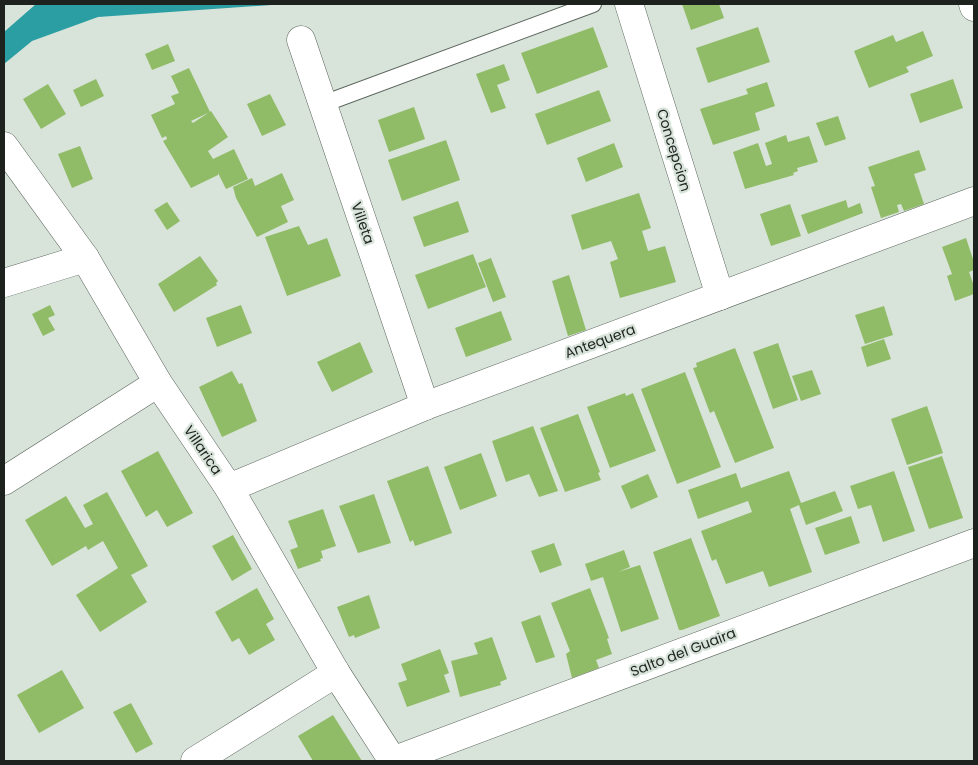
<svg xmlns="http://www.w3.org/2000/svg" width="978" height="765" font-family="Poppins,sans-serif">
	<style>
		.water { fill: #2a9ea3 }
		.building { fill: #91bc67 }
		.lines { fill: none; stroke-linecap: round; stroke-linejoin: round }
		.lane-casing { stroke: #5d675f; stroke-width: 18 }
		.street-casing { stroke: #5d675f; stroke-width: 29 }
		.lane { stroke: #fff; stroke-width: 16 }
		.street { stroke: #fff; stroke-width: 28 }
		.labels { text-anchor: middle; stroke-width: 4.5; stroke-linejoin: round; paint-order: stroke }
		.street-label { font-size: 14px; fill: #1e221f; stroke: #d8e3da }
	</style>
	<rect width="100%" height="100%" fill="#d8e3da"/>
	<path class="water" d="M36,4H285L98,17L32,41L4,64V32Z"/>
	<g class="building">
		<path d="M682,4H719L724,18L691,30Z"/>
		<path d="M593,27L608,67L537,94L521,53Z"/>
		<path d="M758,27L770,62L708,83L696,48Z"/>
		<path d="M923,31L933,56L906,67L909,72L869,88L854,51L893,35L896,42Z"/>
		<path d="M168,44L175,61L152,70L145,54Z"/>
		<path d="M504,64L510,80L497,85L506,108L491,113L476,74Z"/>
		<path d="M189,68L210,112L191,121L193,123L211,111L228,137L208,151L213,159L234,149L248,179L226,189L218,173V175L191,188L163,141L167,139L166,136L162,138L151,115L175,104L171,96L179,93L171,76Z"/>
		<path d="M96,79L104,96L81,107L73,90Z"/>
		<path d="M953,79L963,108L920,123L910,94Z"/>
		<path d="M767,82L775,106L755,113L760,130L713,145L700,109L748,94L746,89Z"/>
		<path d="M48,84L66,114L41,129L23,99Z"/>
		<path d="M599,90L611,121L547,145L535,114Z"/>
		<path d="M270,94L286,125L262,136L247,104Z"/>
		<path d="M414,107L425,139L389,152L378,120Z"/>
		<path d="M838,116L846,139L825,146L816,123Z"/>
		<path d="M786,135L788,142L809,136L818,162L797,168L798,171L793,173L794,175L745,189L733,152L758,143L766,166L772,164L765,143Z"/>
		<path d="M446,140L460,180L402,201L388,160Z"/>
		<path d="M614,143L623,167L586,182L577,158Z"/>
		<path d="M80,146L93,179L72,188L58,154Z"/>
		<path d="M919,150L926,170L914,174L924,204L904,211L901,204L897,205L899,212L881,218L871,187L875,186L868,167Z"/>
		<path d="M282,173L294,200L281,206L288,222L257,237L236,198L233,187L252,178L255,186Z"/>
		<path d="M639,193L651,228L642,231L648,251L665,246L676,282L620,298L610,262L618,259L611,241L582,250L571,215Z"/>
		<path d="M846,200L848,208L860,203L863,213L808,234L801,215Z"/>
		<path d="M458,201L469,232L424,247L413,217Z"/>
		<path d="M167,202L180,221L167,230L154,210Z"/>
		<path d="M790,204L801,236L771,246L760,214Z"/>
		<path d="M299,226L308,245L327,238L341,276L287,296L265,237Z"/>
		<path d="M966,238L974,262V270L969,272L974,286V294L955,301L947,276L952,274L942,247Z"/>
		<path d="M473,254L486,287L428,309L415,275Z"/>
		<path d="M200,256L218,281L216,283L217,285L174,312L158,284Z"/>
		<path d="M491,258L506,297L493,302L478,263Z"/>
		<path d="M569,275L586,330L568,336L552,281Z"/>
		<path d="M50,305L55,315L48,318L55,330L43,336L32,314Z"/>
		<path d="M241,305L252,333L217,347L206,318Z"/>
		<path d="M884,306L893,335L865,344L855,315Z"/>
		<path d="M501,311L512,340L466,357L455,328Z"/>
		<path d="M884,339L891,359L867,367L861,347Z"/>
		<path d="M360,342L373,372L332,392L317,362Z"/>
		<path d="M778,343L798,400L773,409L753,352Z"/>
		<path d="M735,348L774,448L735,463L714,411L710,413L693,368L697,367L696,363Z"/>
		<path d="M812,370L821,394L801,401L792,376Z"/>
		<path d="M232,371L239,384L242,383L257,421L222,437L199,387Z"/>
		<path d="M685,372L721,467L677,484L641,389Z"/>
		<path d="M625,393L626,396L633,393L656,451L610,468L587,407Z"/>
		<path d="M927,406L943,453L907,465L891,419Z"/>
		<path d="M578,414L600,472L598,473L601,480L565,492L540,428Z"/>
		<path d="M533,426L558,491L539,497L529,474L506,482L492,441Z"/>
		<path d="M158,451L193,513L167,527L157,510L146,517L121,471Z"/>
		<path d="M481,453L497,496L460,510L444,467Z"/>
		<path d="M942,456L963,518L929,529L908,467Z"/>
		<path d="M428,466L452,533L415,546L413,540L410,542L387,481Z"/>
		<path d="M789,471L801,503L835,491L843,511L806,525L799,505L790,509L812,572L769,587L763,571L726,584L716,559L712,561L701,531L752,512L748,501L698,519L688,490L736,473L741,488Z"/>
		<path d="M894,471L915,531L883,542L871,505L858,509L850,486Z"/>
		<path d="M648,474L658,497L631,509L621,486Z"/>
		<path d="M107,492L148,566L131,575L147,602L100,632L76,595L118,568L103,541L88,550L86,546L52,566L25,520L66,496L85,528L93,524L95,528L83,505Z"/>
		<path d="M374,494L391,543L358,553L339,506Z"/>
		<path d="M323,509L336,546L321,551L323,558L320,559L321,561L298,569L290,550L298,547L288,521Z"/>
		<path d="M851,516L860,543L825,555L815,528Z"/>
		<path d="M233,535L252,569L232,581L212,546Z"/>
		<path d="M691,538L720,616L682,630H679L653,552Z"/>
		<path d="M554,543L562,565L540,573L531,551Z"/>
		<path d="M624,550L630,567L618,572L640,565L659,619L621,632L603,577L591,581L585,564Z"/>
		<path d="M257,588L274,619L266,624L275,640L249,655L239,638L232,642L215,612Z"/>
		<path d="M590,588L609,638L607,639L612,654L596,660L599,668L572,678L566,654L570,651L551,603Z"/>
		<path d="M369,595L380,628L355,638L354,635L349,637L337,607Z"/>
		<path d="M540,615L555,657L536,663L521,622Z"/>
		<path d="M492,637L507,679L500,682L501,685L460,697L451,661L478,654L474,643Z"/>
		<path d="M440,649L449,673L444,675L450,692L407,707L398,683L407,680L401,664Z"/>
		<path d="M62,670L84,708L39,733L17,695Z"/>
		<path d="M131,703L153,744L136,753L113,712Z"/>
		<path d="M333,715L362,761H313L298,736Z"/>
	</g>
	<g class="lines">
		<g class="lane-casing">
			<path id="lane" d="M323,104L593,4"/>
		</g>
		<g class="street-casing">
			<g id="street">
				<path d="M629,4L720,296"/>
				<path d="M973,4L974,7"/>
				<path d="M301,40L425,406"/>
				<path d="M4,146L85,258L158,383L229,488L336,673L393,761"/>
				<path d="M4,283L85,258"/>
				<path d="M4,481L158,383"/>
				<path d="M229,488L425,406L974,201"/>
				<path d="M195,761L336,673"/>
				<path d="M392,761L974,543"/>
			</g>
		</g>
		<use href="#lane" class="lane"/>
		<use href="#street" class="street"/>
	</g>
	<g class="labels">
		<g class="street-label">
			<text transform="translate(674 150) rotate(73)" y="5">Concepcion</text>
			<text transform="translate(363 223) rotate(71)" y="5">Villeta</text>
			<text transform="translate(600 341) rotate(-20)" y="5">Antequera</text>
			<text transform="translate(203 450) rotate(56)" y="5">Villarica</text>
			<text transform="translate(683 652) rotate(-21)" y="5">Salto del Guaira</text>
		</g>
	</g>
	<rect width="978" height="765" fill="none" stroke="#1e221f" stroke-width="10"/>
</svg>
